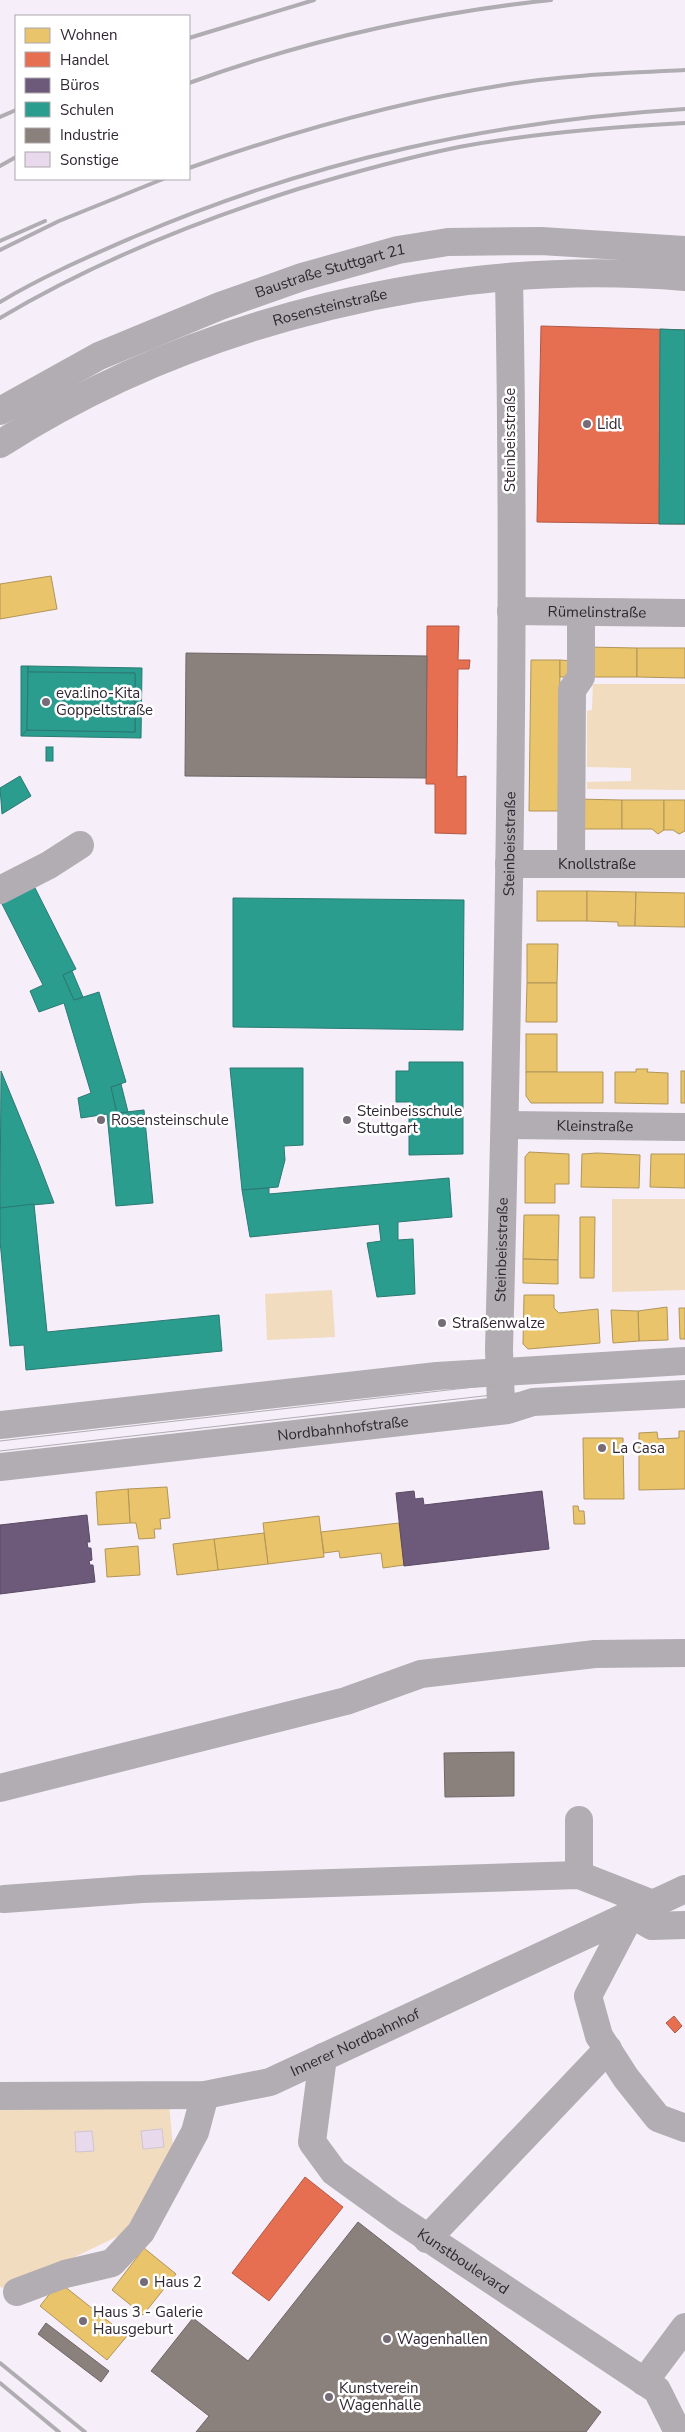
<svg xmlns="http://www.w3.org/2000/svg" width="685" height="2432" font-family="'Nunito Sans',sans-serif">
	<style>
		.green { fill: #f1dcbf }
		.homes { fill: #e9c46a; stroke: #b19559 }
		.shops { fill: #e76f51; stroke: #b05947 }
		.offices { fill: #6d597a; stroke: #5a4a64 }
		.schools { fill: #2a9d8f; stroke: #2c7973 }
		.industry { fill: #8a817c; stroke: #6f6666 }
		.building { fill: #e8d9ec; stroke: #cec6d1 }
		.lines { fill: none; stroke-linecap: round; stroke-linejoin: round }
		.minor { stroke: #b1adb2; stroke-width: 28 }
		.tram { stroke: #b0adb2; stroke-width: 1 }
		.rail { stroke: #b0adb2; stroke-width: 4 }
		.poi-dot { fill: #756c77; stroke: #fff; stroke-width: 2 }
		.labels { text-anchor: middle; stroke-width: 5; stroke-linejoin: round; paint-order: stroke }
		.street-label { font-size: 15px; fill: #2f2631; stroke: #fff }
		.poi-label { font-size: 15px; fill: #2f2631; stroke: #fff; text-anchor: start }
	</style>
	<rect width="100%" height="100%" fill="#f6eef9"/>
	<g class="green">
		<path d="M593,684H685V790L587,789V782L631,781V768L587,767V711L592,710Z"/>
		<path d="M612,1199H685V1290L612,1292Z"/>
		<path d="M332,1290L335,1337L267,1340L265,1294Z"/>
		<path d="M169,2104L174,2158L135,2228L29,2279L2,2288L0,2286V2108Z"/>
	</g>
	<g class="homes">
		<path d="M51,576L57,609L0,619V584Z"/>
		<path d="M586,647L637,648V677H586Z"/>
		<path d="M637,648H685V678L637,677Z"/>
		<path d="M531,660H560L559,811H529Z"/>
		<path d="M560,660L574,661V677H560Z"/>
		<path d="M576,799L622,800V829H575Z"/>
		<path d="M622,800H664V830L658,834L652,829H622Z"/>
		<path d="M664,800H685V831L679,834L673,830H664Z"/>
		<rect x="537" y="891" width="50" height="30"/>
		<path d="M587,891L636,892L635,926H618V922L587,921Z"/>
		<path d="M636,892L685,893V927L635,926Z"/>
		<path d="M527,944H558L557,983H527Z"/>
		<path d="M527,983H557V1022H526Z"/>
		<rect x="526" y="1034" width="31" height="38"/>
		<path d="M636,1069H648L647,1072L668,1073V1104L615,1103V1072H636Z"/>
		<rect x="681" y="1071" width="4" height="32"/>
		<path d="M526,1072H603V1103H531L526,1096Z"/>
		<path d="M529,1152L569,1154V1184H555V1203H525V1157Z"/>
		<path d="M597,1153L640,1155L639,1188L581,1187L582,1154Z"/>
		<path d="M651,1154H685V1188L650,1187Z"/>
		<path d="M524,1215H559L558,1260L523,1259Z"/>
		<path d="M580,1217H595L594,1278H580Z"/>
		<path d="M523,1259L558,1260V1284L523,1283Z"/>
		<path d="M524,1295H554V1308L559,1313L598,1309L600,1343L528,1349L523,1344Z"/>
		<path d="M667,1307L668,1340L639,1341L638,1311Z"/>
		<path d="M679,1308H685V1339H680Z"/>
		<path d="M611,1310L638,1311L639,1341L613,1343Z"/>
		<path d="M679,1431H685V1489L639,1490V1433L657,1432L658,1439L679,1438Z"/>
		<path d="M583,1438H623L624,1499H584Z"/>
		<path d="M167,1487L170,1518L160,1519L161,1529H154L155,1538L139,1539L136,1523H130L128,1489Z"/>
		<path d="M128,1489L130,1523L98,1525L96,1492Z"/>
		<path d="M573,1506H578L579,1511H584L585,1524H574Z"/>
		<path d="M319,1516L324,1557L268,1564L263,1523Z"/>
		<path d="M399,1523L404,1565L383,1568L381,1553L340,1558L339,1551L324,1553L321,1532Z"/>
		<path d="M264,1533L268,1564L218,1570L214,1539Z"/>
		<path d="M214,1539L218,1570L177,1575L173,1544Z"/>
		<path d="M138,1546L140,1575L107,1577L105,1549Z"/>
		<path d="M144,2248L176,2274L143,2315L112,2290Z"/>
		<path d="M59,2282L127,2336L107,2360L40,2306Z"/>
	</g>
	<g class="shops">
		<path d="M541,326L685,330V524L537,522Z"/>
		<path d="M427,626H459L458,660H470L469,669H458L457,777L466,776V834L435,833V784H426Z"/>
		<path d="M674,2016L682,2026L675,2033L666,2023Z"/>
		<path d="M305,2177L343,2207L269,2301L232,2273Z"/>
	</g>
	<g class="offices">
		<path d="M414,1491L415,1499L423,1498L424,1505L542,1491L549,1549L404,1566L396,1493Z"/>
		<path d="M87,1515L90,1542H87L88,1548H91L92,1560L89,1561L90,1565H93L95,1582L0,1594V1525Z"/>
	</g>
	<g class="schools">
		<path d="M660,329L685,330V524H659Z"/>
		<path d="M21,666H28L27,730L21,736Z"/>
		<path d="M28,666L142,668L141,738L21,736L27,730L135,732V673L28,672Z"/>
		<path d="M28,672L135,673V732L27,730Z"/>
		<rect x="46" y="747" width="7" height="14"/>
		<path d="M20,776L31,796L2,814L0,788Z"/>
		<path d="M34,886L76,969L63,975L74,1000L99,992L126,1082L111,1087L117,1113L144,1110L153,1203L116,1206L107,1114L81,1118L78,1098L91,1093L64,1003L39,1012L30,991L43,985L1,902Z"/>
		<path d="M233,898L464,900L463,1030L233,1027Z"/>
		<path d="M72,971L83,997L74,1000L63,975Z"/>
		<path d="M409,1062H463V1154L409,1155V1102H396V1071H409Z"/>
		<path d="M230,1068H303V1145L284,1146L285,1160L278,1187L242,1190Z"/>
		<path d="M1,1071L38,1161L54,1203L0,1208Z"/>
		<path d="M121,1084L128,1112L117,1113L111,1087Z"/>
		<path d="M449,1178L452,1217L398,1222V1240L413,1239L415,1294L377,1297L367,1243L381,1241L379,1224L250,1237L242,1190L269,1188V1194Z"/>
		<path d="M34,1204L47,1332L219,1315L222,1351L26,1370L24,1345L10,1346L0,1241V1208Z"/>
	</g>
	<g class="industry">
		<path d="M186,653L427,656L426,778L185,776Z"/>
		<path d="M514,1752V1796L445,1797L444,1753Z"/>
		<path d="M358,2222L601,2412L586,2432H196L209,2416L151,2371L193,2318L248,2361Z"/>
		<path d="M46,2323L109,2371L101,2382L38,2334Z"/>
	</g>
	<g class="building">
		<path d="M162,2129L164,2147L143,2149L141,2131Z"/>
		<path d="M92,2131L94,2151L76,2152L75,2132Z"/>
	</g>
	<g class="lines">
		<g class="minor">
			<path id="s1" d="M0,411L99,356L220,306L302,277L398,250L448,242L541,241L685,250"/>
			<path id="s2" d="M0,444C195,319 455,257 685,277"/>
			<path id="s3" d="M511,611L685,613"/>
			<path id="s4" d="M509,864H685"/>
			<path d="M571,864L572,690L581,677V612"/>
			<path d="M0,890L49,865L80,845"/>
			<path id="s5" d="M505,1125L685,1127"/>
			<path id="s6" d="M498,1411L501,1404L499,1350C508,993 516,635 509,277"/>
			<path d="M0,1425L437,1376L685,1361"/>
			<path id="s7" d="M0,1467L508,1410L533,1402L685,1394"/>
			<path d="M0,1788L346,1701L421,1674L595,1654L685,1653"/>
			<path d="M579,1820V1875"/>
			<path d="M4,1899L142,1889L579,1875L653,1904"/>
			<path d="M685,1925L652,1926L631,1914L588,1996L599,2036L626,2078L658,2118L685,2128"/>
			<path id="s8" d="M323,2057L312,2142L334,2172L395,2216L657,2390L678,2432"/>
			<path id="s9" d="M0,2096L205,2095L270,2082L685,1889"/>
			<path d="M427,2239L608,2049"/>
			<path d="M17,2292L65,2274L112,2263L141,2232L195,2132L205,2095"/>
			<path d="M644,2382L685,2327"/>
		</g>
		<g class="tram">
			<path d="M0,1441L501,1384L685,1373"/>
			<path d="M0,1451L501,1394L685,1383"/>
		</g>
		<g class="rail">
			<path d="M189,38L314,0"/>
			<path d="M189,83C304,41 428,13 551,0"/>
			<path d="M0,117L16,110"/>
			<path d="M0,166L16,157"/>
			<path d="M189,168C291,132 396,102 504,85C563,75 625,73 685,70"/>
			<path d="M0,241L45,221"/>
			<path d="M0,250L59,221L163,179"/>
			<path d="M0,302C43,276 90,256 136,236C314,160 492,121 685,109"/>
			<path d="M0,318C94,262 194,222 298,189C351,173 405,158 459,147C533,133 610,127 685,123"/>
			<path d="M0,2363L85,2432"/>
			<path d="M0,2383L59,2432"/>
		</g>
	</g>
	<g class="poi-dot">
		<circle cx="587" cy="424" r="5"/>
		<circle cx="46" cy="702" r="5"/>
		<circle cx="101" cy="1120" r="5"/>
		<circle cx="347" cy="1120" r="5"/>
		<circle cx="442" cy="1323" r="5"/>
		<circle cx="602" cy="1448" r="5"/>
		<circle cx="144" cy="2282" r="5"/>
		<circle cx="83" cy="2321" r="5"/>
		<circle cx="387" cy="2339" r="5"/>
		<circle cx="329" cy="2397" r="5"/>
	</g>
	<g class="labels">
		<g class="street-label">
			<text dy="5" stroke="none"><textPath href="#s1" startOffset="360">Baustraße Stuttgart 21</textPath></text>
			<text dy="5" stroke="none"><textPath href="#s2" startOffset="359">Rosensteinstraße</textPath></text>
			<text transform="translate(510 440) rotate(-90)" y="5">Steinbeisstraße</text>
			<text dy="5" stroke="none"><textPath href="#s3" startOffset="86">Rümelinstraße</textPath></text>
			<text dy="5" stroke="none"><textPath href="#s6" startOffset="568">Steinbeisstraße</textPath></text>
			<text dy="5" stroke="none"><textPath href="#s4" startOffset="88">Knollstraße</textPath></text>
			<text dy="5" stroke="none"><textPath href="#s5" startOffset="90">Kleinstraße</textPath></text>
			<text dy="5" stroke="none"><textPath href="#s6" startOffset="162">Steinbeisstraße</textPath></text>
			<text dy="5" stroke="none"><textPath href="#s7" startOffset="345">Nordbahnhofstraße</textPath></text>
			<text dy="5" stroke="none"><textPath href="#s9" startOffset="365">Innerer Nordbahnhof</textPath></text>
			<text dy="5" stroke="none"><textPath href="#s8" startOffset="280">Kunstboulevard</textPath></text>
		</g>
		<g class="poi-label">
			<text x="597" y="429">Lidl</text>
			<text x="56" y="698">eva:lino-Kita<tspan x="56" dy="17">Goppeltstraße</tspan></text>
			<text x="357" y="1116">Steinbeisschule<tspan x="357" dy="17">Stuttgart</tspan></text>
			<text x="111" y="1125">Rosensteinschule</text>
			<text x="452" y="1328">Straßenwalze</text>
			<text x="612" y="1453">La Casa</text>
			<text x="154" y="2287">Haus 2</text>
			<text x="93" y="2317">Haus 3 - Galerie<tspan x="93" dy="17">Hausgeburt</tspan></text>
			<text x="397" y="2344">Wagenhallen</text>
			<text x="339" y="2393">Kunstverein<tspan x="339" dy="17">Wagenhalle</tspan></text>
		</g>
	</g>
	<rect x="15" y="15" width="175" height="165" fill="#ffffff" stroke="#aca8ad"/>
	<rect x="25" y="28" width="25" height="15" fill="#e9c46a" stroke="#aca8ad"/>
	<text x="60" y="40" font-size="15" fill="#2f2631">Wohnen</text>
	<rect x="25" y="52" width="25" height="15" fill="#e76f51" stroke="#aca8ad"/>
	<text x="60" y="65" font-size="15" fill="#2f2631">Handel</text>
	<rect x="25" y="78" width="25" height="15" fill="#6d597a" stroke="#aca8ad"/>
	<text x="60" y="90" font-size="15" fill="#2f2631">Büros</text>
	<rect x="25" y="102" width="25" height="15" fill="#2a9d8f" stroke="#aca8ad"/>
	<text x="60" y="115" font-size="15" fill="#2f2631">Schulen</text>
	<rect x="25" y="128" width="25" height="15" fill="#8a817c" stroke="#aca8ad"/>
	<text x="60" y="140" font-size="15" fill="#2f2631">Industrie</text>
	<rect x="25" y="152" width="25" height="15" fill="#e8d9ec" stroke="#aca8ad"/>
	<text x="60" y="165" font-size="15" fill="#2f2631">Sonstige</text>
</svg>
